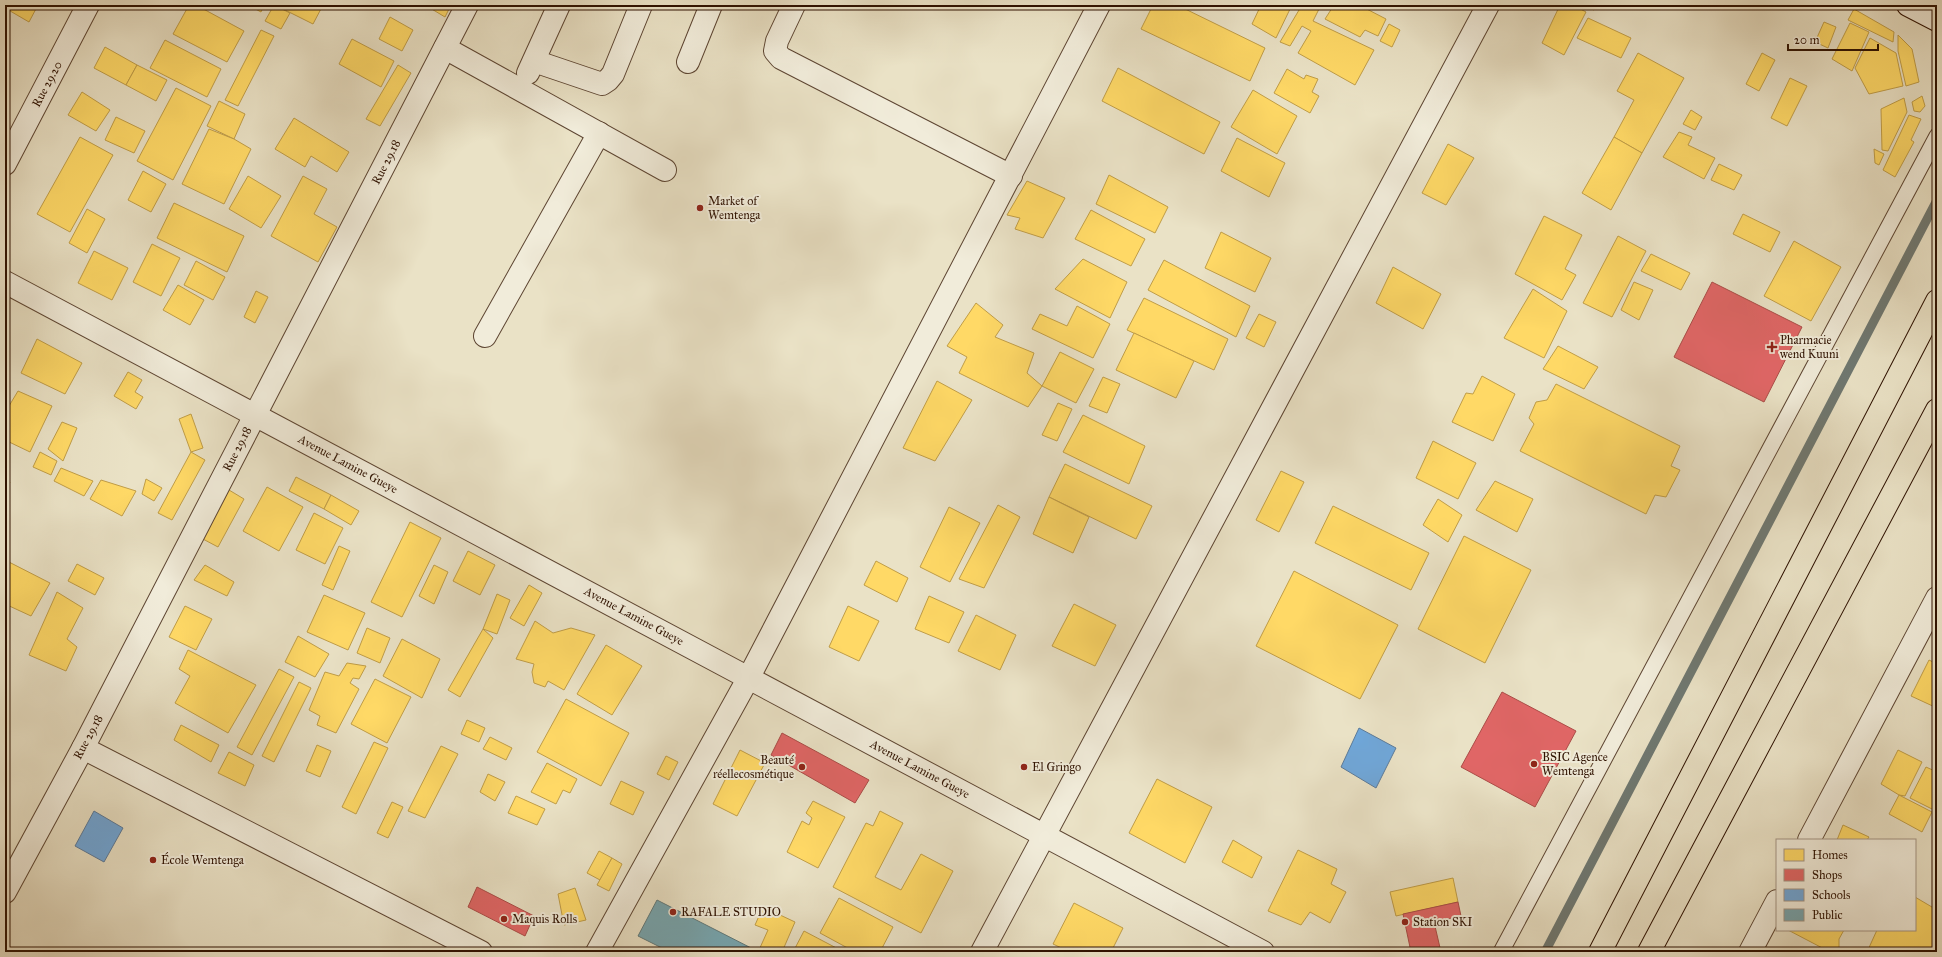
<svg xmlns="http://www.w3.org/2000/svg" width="1942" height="957" font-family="'IM FELL Great Primer',serif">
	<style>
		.homes { fill: #ffd966; stroke: #c09d47 }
		.shops { fill: #e06666; stroke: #ab4c47 }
		.schools { fill: #6fa8dc; stroke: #5c7b9a }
		.public { fill: #76a5af; stroke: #60797a }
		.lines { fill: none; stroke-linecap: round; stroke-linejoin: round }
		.stream { stroke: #6f7871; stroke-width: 9 }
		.lane-casing { stroke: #5d4532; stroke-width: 17 }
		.street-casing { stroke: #5d4532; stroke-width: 24 }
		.secondary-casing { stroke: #2e1100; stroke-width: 24 }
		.primary-casing { stroke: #2e1100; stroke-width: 24 }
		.lane { stroke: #f1ecda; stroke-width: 15 }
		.street { stroke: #f1ecda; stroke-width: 22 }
		.secondary { stroke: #f1ecda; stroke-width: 22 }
		.primary { stroke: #eae2c6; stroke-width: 22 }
		.poi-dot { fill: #8f2418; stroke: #f1ecda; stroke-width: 1.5 }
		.labels { text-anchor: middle; stroke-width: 4; stroke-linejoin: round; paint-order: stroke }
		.street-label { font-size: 12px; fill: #2e1100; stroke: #f1ecda }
		.poi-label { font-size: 12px; fill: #2e1100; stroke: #f1ecda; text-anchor: start }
	</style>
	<rect width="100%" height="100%" fill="#eae2c6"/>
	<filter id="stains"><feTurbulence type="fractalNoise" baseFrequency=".005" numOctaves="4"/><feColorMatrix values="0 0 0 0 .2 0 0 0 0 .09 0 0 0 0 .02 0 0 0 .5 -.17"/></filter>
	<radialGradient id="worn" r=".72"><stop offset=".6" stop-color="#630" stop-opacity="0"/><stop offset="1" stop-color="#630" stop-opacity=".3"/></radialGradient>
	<g class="homes">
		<path d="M5,5H38L29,22L5,8Z"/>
		<path d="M189,5H196L244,31L227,62L173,34Z"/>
		<path d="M248,5H264L261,12Z"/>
		<path d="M274,5L290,13L281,29L265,21Z"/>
		<path d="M275,5H323L313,24Z"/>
		<path d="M425,5H451L445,17Z"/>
		<path d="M1153,5H1177L1265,48L1250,81L1141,29Z"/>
		<path d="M1261,5H1287L1291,7L1276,38L1252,24Z"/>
		<path d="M1302,5H1315L1320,7L1313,21L1374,50L1355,85L1298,53L1311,31L1302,26L1290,46L1280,42Z"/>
		<path d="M1334,5H1359L1386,19L1378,36L1365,30L1360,37L1325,19Z"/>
		<path d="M1560,5H1573L1586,12L1564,55L1542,43Z"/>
		<path d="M1583,5H1596L1594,10Z"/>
		<path d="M1854,9L1894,32L1893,42L1848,20Z"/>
		<path d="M390,17L413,30L402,51L379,39Z"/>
		<path d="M1588,18L1631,38L1621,58L1577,38Z"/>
		<path d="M1824,22L1836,27L1828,48L1815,42Z"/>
		<path d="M1850,23L1869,32L1852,71L1832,59Z"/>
		<path d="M1389,24L1400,30L1392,47L1380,41Z"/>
		<path d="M261,30L274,36L238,106L225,100Z"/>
		<path d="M1898,35L1912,49L1919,82L1906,86L1898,51Z"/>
		<path d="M1870,38L1896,53L1903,86L1869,94L1855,68Z"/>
		<path d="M352,39L394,61L381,87L339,64Z"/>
		<path d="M165,40L221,69L207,97L150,68Z"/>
		<path d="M105,47L137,65L126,85L94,68Z"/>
		<path d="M1638,53L1684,78L1642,153L1614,137L1634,100L1617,91Z"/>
		<path d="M1762,53L1775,60L1759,91L1746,84Z"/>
		<path d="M137,65L167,80L156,101L126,85Z"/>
		<path d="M398,65L411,73L380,126L366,119Z"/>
		<path d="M1118,68L1220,122L1204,154L1102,101Z"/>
		<path d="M1287,69L1304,79L1306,75L1318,79L1312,92L1319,96L1310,113L1274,93Z"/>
		<path d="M1790,78L1807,86L1787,126L1771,118Z"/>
		<path d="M176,88L211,106L173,180L137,161Z"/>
		<path d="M1253,90L1297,116L1277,154L1231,127Z"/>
		<path d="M82,92L110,110L96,131L68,115Z"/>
		<path d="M1922,96L1925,106L1920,112L1914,111L1912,102Z"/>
		<path d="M1904,98L1907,112L1888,151L1882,150L1881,109Z"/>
		<path d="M219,101L245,114L234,139L207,126Z"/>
		<path d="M1691,110L1702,117L1695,130L1683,124Z"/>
		<path d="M1909,115L1921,119L1911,140L1914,142L1895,177L1883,170Z"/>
		<path d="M116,117L145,131L134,153L105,140Z"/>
		<path d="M294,118L349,152L337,172L311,156L305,167L275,149Z"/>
		<path d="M209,129L234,139L251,149L224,204L182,184Z"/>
		<path d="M1679,132L1692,137L1688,145L1715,158L1704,179L1663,157Z"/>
		<path d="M80,137L113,155L70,232L37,214Z"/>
		<path d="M1614,137L1642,153L1611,210L1582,193Z"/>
		<path d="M1237,138L1285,163L1269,197L1221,171Z"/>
		<path d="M1448,144L1474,158L1446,205L1422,193Z"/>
		<path d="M1874,149L1884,154L1879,165L1875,163Z"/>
		<path d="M1719,164L1742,175L1734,190L1711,180Z"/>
		<path d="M143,171L166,184L151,212L128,200Z"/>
		<path d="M1109,175L1168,207L1155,233L1096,204Z"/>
		<path d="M248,176L281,196L261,228L229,209Z"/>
		<path d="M303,176L327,189L314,214L337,227L318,262L271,236Z"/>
		<path d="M1027,181L1065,198L1043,238L1015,229L1020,218L1007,215Z"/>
		<path d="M174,203L244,236L227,272L157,238Z"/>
		<path d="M87,209L105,219L87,253L69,243Z"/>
		<path d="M1091,210L1145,239L1131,266L1075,239Z"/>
		<path d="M1743,214L1780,232L1770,252L1733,234Z"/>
		<path d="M1544,216L1582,235L1565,269L1576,275L1562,300L1515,274Z"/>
		<path d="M1221,232L1271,258L1255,292L1205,268Z"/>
		<path d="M1618,236L1646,251L1612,317L1583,303Z"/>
		<path d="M1794,241L1841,267L1811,321L1764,296Z"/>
		<path d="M152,244L180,258L161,296L133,282Z"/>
		<path d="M94,251L128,268L112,300L78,283Z"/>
		<path d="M1651,254L1690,273L1681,290L1641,271Z"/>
		<path d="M1083,259L1127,282L1110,318L1055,289Z"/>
		<path d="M1164,260L1250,306L1236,337L1148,290Z"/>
		<path d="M196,261L225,277L213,300L184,285Z"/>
		<path d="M1393,267L1441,294L1423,329L1376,303Z"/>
		<path d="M1634,282L1653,290L1639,320L1621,310Z"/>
		<path d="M178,285L204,300L190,325L163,310Z"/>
		<path d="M1533,289L1567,311L1544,358L1504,338Z"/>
		<path d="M256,291L268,297L255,323L244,317Z"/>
		<path d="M1144,298L1228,339L1214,370L1127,330Z"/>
		<path d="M976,303L1003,325L995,337L1034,353L1027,373L1042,386L1028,407L959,373L967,357L947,346Z"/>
		<path d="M1077,306L1110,324L1093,358L1032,329L1040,314L1067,326Z"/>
		<path d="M1259,314L1276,322L1264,347L1246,338Z"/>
		<path d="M1134,333L1194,361L1176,398L1116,370Z"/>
		<path d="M37,339L82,363L65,394L21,373Z"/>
		<path d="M1558,346L1598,367L1584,389L1543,369Z"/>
		<path d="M1060,352L1094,369L1076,403L1042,386Z"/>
		<path d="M128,372L142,380L135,392L143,397L136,409L114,396Z"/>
		<path d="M1482,376L1515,394L1493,441L1452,422L1466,393L1473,394Z"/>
		<path d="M1103,377L1120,384L1107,413L1089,406Z"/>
		<path d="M937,381L972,400L935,461L903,448Z"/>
		<path d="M1556,384L1680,446L1671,466L1680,470L1666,497L1655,495L1646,514L1520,451L1534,424L1529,418L1536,402L1547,400Z"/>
		<path d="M18,391L52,406L30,452L5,440V405L9,406Z"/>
		<path d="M1058,403L1072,409L1057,441L1042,435Z"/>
		<path d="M191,414L203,448L191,452L179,419Z"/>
		<path d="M1083,415L1145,446L1129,484L1063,452Z"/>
		<path d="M62,422L77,428L63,461L48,449Z"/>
		<path d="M1433,441L1476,463L1458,499L1416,478Z"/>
		<path d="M40,452L57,461L51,475L33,467Z"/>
		<path d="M191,452L205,460L172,520L158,513Z"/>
		<path d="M1065,464L1152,506L1136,539L1049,497Z"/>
		<path d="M61,468L93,481L84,496L54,481Z"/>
		<path d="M1281,471L1304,482L1279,532L1256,520Z"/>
		<path d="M296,477L331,495L324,509L289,491Z"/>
		<path d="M5,479L10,482L5,491Z"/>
		<path d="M146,479L162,488L154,501L142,494Z"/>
		<path d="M101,480L136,491L122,516L90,499Z"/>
		<path d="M1495,481L1533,499L1517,532L1476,510Z"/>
		<path d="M267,487L303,507L279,551L243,531Z"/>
		<path d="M229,490L244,499L218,547L201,538Z"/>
		<path d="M331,495L359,511L351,525L324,509Z"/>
		<path d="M1049,497L1089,517L1073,553L1033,534Z"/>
		<path d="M1438,499L1462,515L1448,542L1423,525Z"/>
		<path d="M998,505L1020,517L984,588L959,579Z"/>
		<path d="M1333,506L1429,553L1411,590L1315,543Z"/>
		<path d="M949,507L980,523L950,582L920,567Z"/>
		<path d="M314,513L343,528L325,564L296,550Z"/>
		<path d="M410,522L441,538L402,617L371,602Z"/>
		<path d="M1464,536L1531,570L1485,663L1418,629Z"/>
		<path d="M339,546L350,551L333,590L322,585Z"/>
		<path d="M468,551L495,565L480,595L453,581Z"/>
		<path d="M5,560L50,583L31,616L5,604Z"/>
		<path d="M876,561L908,578L897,602L864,585Z"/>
		<path d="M77,564L104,578L95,595L68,581Z"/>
		<path d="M205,565L234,582L227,596L194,580Z"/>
		<path d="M434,565L448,572L434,604L419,596Z"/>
		<path d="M1294,571L1398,625L1360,699L1256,646Z"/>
		<path d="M529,585L542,593L524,626L510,618Z"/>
		<path d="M57,592L83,608L67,639L77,647L66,671L29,655Z"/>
		<path d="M497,594L510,600L497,634L483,629Z"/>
		<path d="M324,595L365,613L348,650L307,632Z"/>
		<path d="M929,596L964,612L949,643L915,629Z"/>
		<path d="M1074,604L1116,625L1095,666L1052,646Z"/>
		<path d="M185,606L212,619L196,650L169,637Z"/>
		<path d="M848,606L879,621L859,661L829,647Z"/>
		<path d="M976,615L1016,635L1000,670L958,651Z"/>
		<path d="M535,621L553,633L571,628L595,635L564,690L548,681L545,687L534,683L532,672L534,664L516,659Z"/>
		<path d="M367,628L390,638L380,663L357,653Z"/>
		<path d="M483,629L493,638L460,697L448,690Z"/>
		<path d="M298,636L329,654L315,677L285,662Z"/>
		<path d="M402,639L440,659L422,698L383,676Z"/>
		<path d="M606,645L642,666L612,715L577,694Z"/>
		<path d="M188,650L256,685L228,733L175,703L190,676L179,669Z"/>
		<path d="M1929,660L1937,664V708L1911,696Z"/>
		<path d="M347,663L366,666L359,679L353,678L350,683L359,689L336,733L317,725L320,716L309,710L325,672L339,676Z"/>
		<path d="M279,669L294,677L252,755L237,747Z"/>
		<path d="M375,679L411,697L387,743L351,724Z"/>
		<path d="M299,682L311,688L274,762L262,756Z"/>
		<path d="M566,699L629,733L601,786L537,752Z"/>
		<path d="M467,720L485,728L479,742L461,734Z"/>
		<path d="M181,725L219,745L211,762L174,740Z"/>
		<path d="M490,737L512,748L506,760L483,749Z"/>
		<path d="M374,742L388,748L356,814L342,807Z"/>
		<path d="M317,745L331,751L320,777L306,771Z"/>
		<path d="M441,746L458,754L425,818L408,811Z"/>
		<path d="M740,750L765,763L737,816L713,804Z"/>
		<path d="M1898,750L1922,762L1905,796L1899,795L1881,784Z"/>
		<path d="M229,752L254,765L245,786L218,773Z"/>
		<path d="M666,756L678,762L669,780L657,774Z"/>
		<path d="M547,763L577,779L570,793L563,790L556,804L531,792Z"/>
		<path d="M1926,767L1937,772V805L1934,810L1910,798Z"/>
		<path d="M488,774L505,782L495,801L480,792Z"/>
		<path d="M1157,779L1212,807L1185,863L1129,833Z"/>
		<path d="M621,781L644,792L633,815L610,804Z"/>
		<path d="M1899,795L1932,812L1922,832L1889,814Z"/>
		<path d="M516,796L545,809L537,825L508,813Z"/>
		<path d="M813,801L845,817L818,868L787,852L802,821L809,825L812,818L806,813Z"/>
		<path d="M392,802L403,807L388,838L377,833Z"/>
		<path d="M880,811L903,823L875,877L901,890L921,854L953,871L921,933L833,887L866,823L873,826Z"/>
		<path d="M1843,825L1869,837L1867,840H1837Z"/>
		<path d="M1233,840L1262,857L1252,878L1222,862Z"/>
		<path d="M1298,850L1337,869L1331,884L1346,892L1330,923L1310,912L1301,925L1268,911Z"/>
		<path d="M599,851L612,858L600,880L587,873Z"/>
		<path d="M612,858L622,864L609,891L597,885Z"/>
		<path d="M1453,878L1458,902L1396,916L1390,892Z"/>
		<path d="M575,888L586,920L564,925L558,894Z"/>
		<path d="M1915,897L1937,910V939L1934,952H1867L1877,930H1915Z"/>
		<path d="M839,898L893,927L880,952H855L820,933Z"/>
		<path d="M1074,903L1123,928L1111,952H1070L1053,944Z"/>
		<path d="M763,907L795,922L782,952H764L759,950L768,930L755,925Z"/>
		<path d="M1788,930H1844L1839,939V952H1830Z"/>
		<path d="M804,931L844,952H793Z"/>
	</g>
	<g class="shops">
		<path d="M1712,282L1802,327L1764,402L1674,357Z"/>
		<path d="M1502,692L1576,731L1535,807L1461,767Z"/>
		<path d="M782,733L869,780L855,803L771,755Z"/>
		<path d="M477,887L534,916L525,936L468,907Z"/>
		<path d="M1458,902L1461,916L1434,922L1441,952H1411L1403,914Z"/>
	</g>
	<g class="schools">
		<path d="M1359,728L1396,748L1376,788L1341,767Z"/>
		<path d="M94,811L123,828L104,862L75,846Z"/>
	</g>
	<path class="public" d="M657,900L759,952H670L638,936Z"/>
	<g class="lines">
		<path class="stream" d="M1545,952L1937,200"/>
		<g class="lane-casing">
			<path id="lane" d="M1501,952L1937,136"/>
		</g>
		<g class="street-casing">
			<g id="street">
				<path d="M794,5L777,41L775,51L781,58L1011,176"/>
				<path d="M445,48L665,170"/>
				<path d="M534,61L602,84L608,80L613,74L641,5"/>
				<path d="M688,62L711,5"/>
				<path d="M528,73L559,5"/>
				<path d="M5,164L88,5"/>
				<path d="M5,282L1263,952"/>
				<path d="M485,336L599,133"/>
				<path d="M83,748L481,952"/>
				<path d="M1809,840L1937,598"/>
				<path d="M5,892L83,748L467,5"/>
				<path d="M597,952L749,677L1099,5"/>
				<path d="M982,952L1488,5"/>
				<path d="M1750,952L1777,901"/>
			</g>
		</g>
		<g class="secondary-casing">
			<path id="secondary" d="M1908,5L1937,20"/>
		</g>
		<g class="primary-casing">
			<g id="primary">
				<path d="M1600,952L1937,301"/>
				<path d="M1649,952L1937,410"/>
			</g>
		</g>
		<use href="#lane" class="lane"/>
		<use href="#street" class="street"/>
		<use href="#secondary" class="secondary"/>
		<use href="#primary" class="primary"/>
	</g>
	<g class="poi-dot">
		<circle cx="700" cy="208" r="4"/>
		<path d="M1770 341h4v4h4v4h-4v4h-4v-4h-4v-4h4z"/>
		<circle cx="1534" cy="764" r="4"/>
		<circle cx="802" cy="767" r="4"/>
		<circle cx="1024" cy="767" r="4"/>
		<circle cx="153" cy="860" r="4"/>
		<circle cx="673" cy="912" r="4"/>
		<circle cx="504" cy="919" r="4"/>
		<circle cx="1405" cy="922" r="4"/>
	</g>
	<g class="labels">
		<g class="street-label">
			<text transform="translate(47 84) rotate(-62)" y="4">Rue 29.20</text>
			<text transform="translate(386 162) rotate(-63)" y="4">Rue 29.18</text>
			<text transform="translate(237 449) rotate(-63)" y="4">Rue 29.18</text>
			<text transform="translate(348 464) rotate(28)" y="4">Avenue Lamine Gueye</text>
			<text transform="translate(634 616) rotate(28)" y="4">Avenue Lamine Gueye</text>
			<text transform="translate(88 737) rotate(-62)" y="4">Rue 29.18</text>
			<text transform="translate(920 769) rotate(28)" y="4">Avenue Lamine Gueye</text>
		</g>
		<g class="poi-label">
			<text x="708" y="205">Market of<tspan x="708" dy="14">Wemtenga</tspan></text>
			<text x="1780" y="344">Pharmacie<tspan x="1780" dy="14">wend Kuuni</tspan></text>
			<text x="1542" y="761">BSIC Agence<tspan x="1542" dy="14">Wemtenga</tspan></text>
			<text x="794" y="764" text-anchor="end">Beauté<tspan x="794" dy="14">réellecosmétique</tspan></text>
			<text x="1032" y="771">El Gringo</text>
			<text x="161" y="864">École Wemtenga</text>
			<text x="681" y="916">RAFALE STUDIO</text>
			<text x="512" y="923">Maquis Rolls</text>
			<text x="1413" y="926">Station SKI</text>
		</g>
	</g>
	<rect width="1942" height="957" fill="none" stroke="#eae2c6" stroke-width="20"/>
	<rect x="6" y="6" width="1930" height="945" fill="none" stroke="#2e1100" stroke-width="2"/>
	<rect x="10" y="10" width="1922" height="937" fill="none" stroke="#2e1100"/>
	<rect x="1776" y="839" width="140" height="92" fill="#f1ecda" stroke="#a39483"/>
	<rect x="1784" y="849" width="20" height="12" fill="#ffd966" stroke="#a39483"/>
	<text x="1812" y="859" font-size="12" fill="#2e1100">Homes</text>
	<rect x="1784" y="869" width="20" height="12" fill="#e06666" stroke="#a39483"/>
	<text x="1812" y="879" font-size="12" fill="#2e1100">Shops</text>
	<rect x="1784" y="889" width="20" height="12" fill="#6fa8dc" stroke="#a39483"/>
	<text x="1812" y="899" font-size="12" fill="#2e1100">Schools</text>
	<rect x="1784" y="909" width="20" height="12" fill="#76a5af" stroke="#a39483"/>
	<text x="1812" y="919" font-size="12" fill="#2e1100">Public</text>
	<path d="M1788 44v6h90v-6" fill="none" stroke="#2e1100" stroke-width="2"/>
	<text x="1794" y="44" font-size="12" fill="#2e1100" stroke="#f1ecda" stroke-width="3" paint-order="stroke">20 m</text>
	<rect width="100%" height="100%" filter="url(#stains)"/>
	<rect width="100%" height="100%" fill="url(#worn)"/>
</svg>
